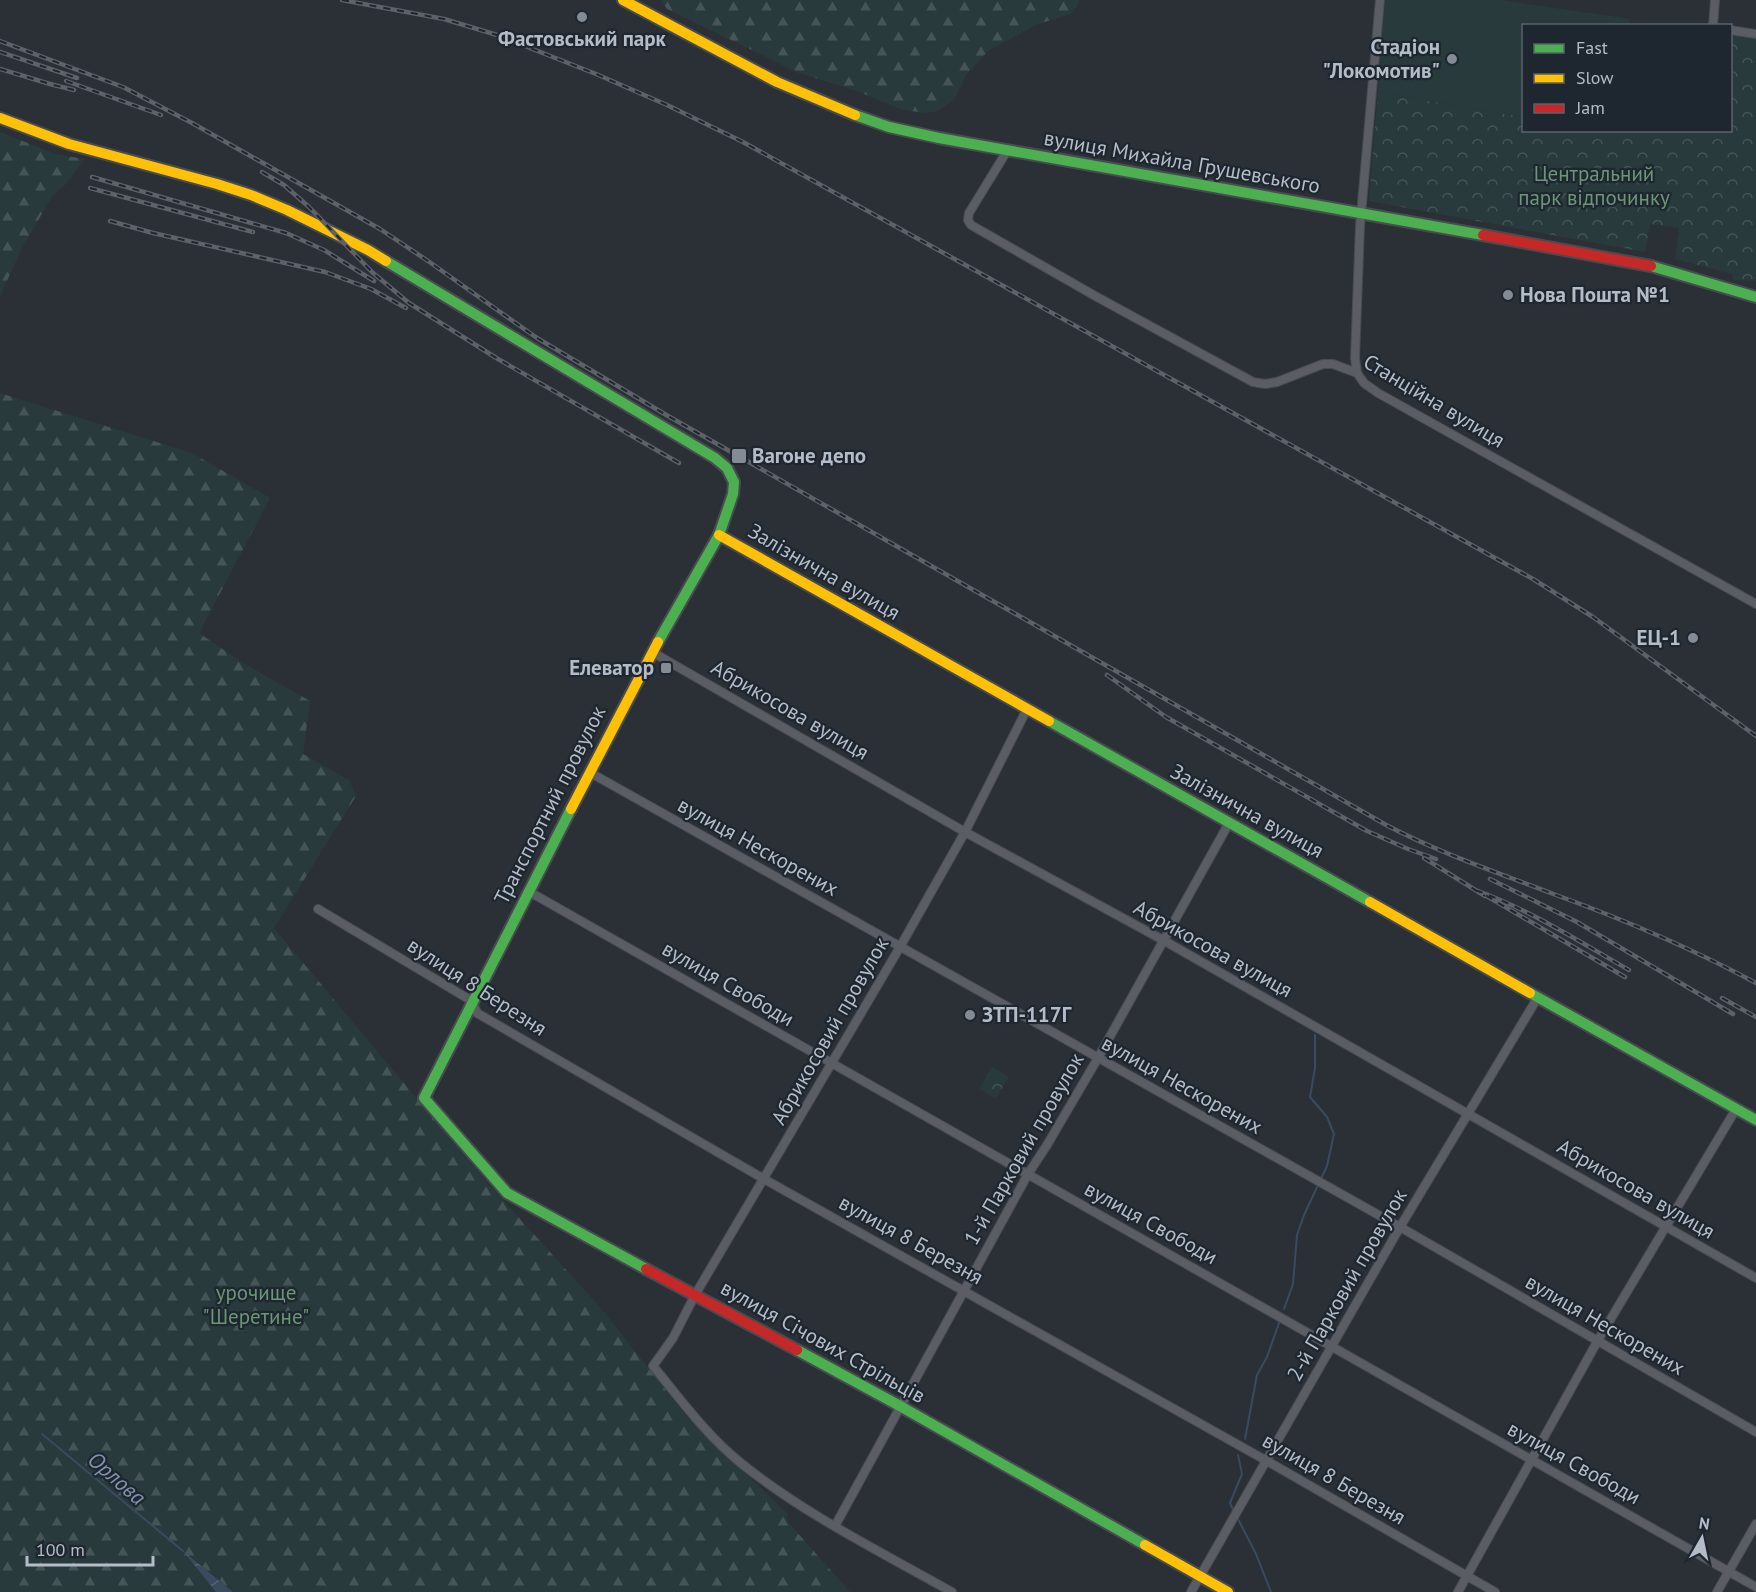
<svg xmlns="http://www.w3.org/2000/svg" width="1756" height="1592" font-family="'PT Sans',sans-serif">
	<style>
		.forest { fill: url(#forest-firs) }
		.park { fill: url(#park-crowns) }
		.pitch { fill: #283a3c }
		.water { fill: url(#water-waves) }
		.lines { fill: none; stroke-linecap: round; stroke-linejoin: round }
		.stream { stroke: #3a4a5f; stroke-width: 2 }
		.street-casing { stroke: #484c51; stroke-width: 10 }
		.fast-casing { stroke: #484c51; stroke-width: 14 }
		.slow-casing { stroke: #484c51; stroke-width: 14 }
		.jam-casing { stroke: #484c51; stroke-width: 14 }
		.street { stroke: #5a5e64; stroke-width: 8 }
		.fast { stroke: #4caf50; stroke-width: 10 }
		.slow { stroke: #ffc107; stroke-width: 10 }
		.jam { stroke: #c62828; stroke-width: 10 }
		.rail-casing { stroke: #5e6268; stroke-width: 4.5 }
		.rail { stroke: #1e2630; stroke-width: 2; stroke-dasharray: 7; stroke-linecap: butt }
		.poi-dot { fill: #848b94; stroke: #1e2630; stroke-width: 2 }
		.labels { text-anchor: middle; stroke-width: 4.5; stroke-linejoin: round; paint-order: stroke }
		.poi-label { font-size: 21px; font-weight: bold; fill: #b4bcc7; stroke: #1e2630; text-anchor: end }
		.street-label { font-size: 21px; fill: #b4bcc7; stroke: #1e2630 }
		.park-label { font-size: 21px; fill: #6d9676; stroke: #1e2630 }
		.water-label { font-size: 22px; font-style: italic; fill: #7e93ac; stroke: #1e2630 }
	</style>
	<defs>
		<pattern id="forest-firs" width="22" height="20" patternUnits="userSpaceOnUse" patternTransform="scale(1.5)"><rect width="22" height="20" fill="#283a3c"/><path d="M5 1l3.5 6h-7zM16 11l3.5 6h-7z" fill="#455557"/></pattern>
		<pattern id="park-crowns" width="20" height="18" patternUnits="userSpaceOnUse" patternTransform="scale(1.5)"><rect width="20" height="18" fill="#283a3c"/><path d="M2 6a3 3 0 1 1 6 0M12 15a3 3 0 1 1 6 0" fill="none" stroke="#455557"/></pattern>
		<pattern id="water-waves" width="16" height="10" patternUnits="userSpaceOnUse" patternTransform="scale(1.5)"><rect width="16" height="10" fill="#3a4a5f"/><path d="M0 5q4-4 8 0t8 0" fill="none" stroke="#546274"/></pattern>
	</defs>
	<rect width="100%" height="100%" fill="#2a3036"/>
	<g class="forest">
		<path d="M661,0H1079V3L1071,14L1038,24L988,51L966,75L954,100L938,111L924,113L900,109L857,91L799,73L667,9Z"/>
		<path d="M0,132L55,154L85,159L64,186L53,195L23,246L0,296Z"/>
		<path d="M0,393L192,453L270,498L199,633L243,663L310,701L303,754L349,780L356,796L274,928L490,1186L600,1307L689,1419L787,1513V1521L850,1592H233L186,1553L216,1592H0Z"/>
	</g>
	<g class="park">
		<path d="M1731,34L1756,37V281L1733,280L1732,274L1675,259L1679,228L1650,224L1645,252L1369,201L1378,92L1523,117L1524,130H1600L1613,133V130H1730Z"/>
		<path d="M992,1067L1009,1077L996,1099L979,1089Z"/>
	</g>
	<path class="pitch" d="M1385,0H1501L1630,19L1629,25L1524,26L1523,117L1378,92Z"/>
	<path class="water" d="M183,1551L233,1592H216Z"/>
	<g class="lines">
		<g class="stream">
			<path d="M1284,1309L1293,1284L1297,1235L1304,1215L1327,1166L1334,1134L1327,1117L1310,1097L1315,1068V1035"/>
			<path d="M42,1434L183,1551"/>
			<path d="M1245,1439L1257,1375L1267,1357L1279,1323"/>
			<path d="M1234,1512L1230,1503L1242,1474L1238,1455"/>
			<path d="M1237,1517L1256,1554L1271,1592"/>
		</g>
		<g class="street-casing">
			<g id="street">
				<path d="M1713,26L1715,0"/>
				<path d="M1730,30L1756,34"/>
				<path d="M1007,151L969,213L968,220L971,225L1097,297L1253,382L1265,384L1277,382L1323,364H1333L1357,373L1364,383L1378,393L1756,604"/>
				<path d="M1357,373L1355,358L1360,226L1380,0"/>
				<path d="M652,652L965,832L1163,940L1756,1278"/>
				<path d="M589,772L1400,1227L1756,1432"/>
				<path d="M528,891L1756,1587"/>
				<path d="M318,909L472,1001L477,1013L764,1179L1267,1461L1495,1592"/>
				<path d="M835,1526L1028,1174L1047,1145L1098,1058L1229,823"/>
				<path d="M952,1592C881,1552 806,1515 742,1464C707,1436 681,1400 653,1366L673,1338L695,1295L900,947L965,832L1027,709"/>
				<path d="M1191,1592L1400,1227L1538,997"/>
				<path d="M1458,1592L1597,1342L1736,1109"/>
				<path d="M1717,1592L1756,1524"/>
			</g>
		</g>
		<g class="fast-casing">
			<g id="fast">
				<path d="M855,115L889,127L939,138L1483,235"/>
				<path d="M386,261L715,458L727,468L734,482L733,494L719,535L658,642"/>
				<path d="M1651,266L1756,297"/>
				<path d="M1049,721L1370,902"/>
				<path d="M571,809L424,1098L507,1193L646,1269"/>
				<path d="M1530,993L1756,1120"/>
				<path d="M797,1350L900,1406L1145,1545"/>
			</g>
		</g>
		<g class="slow-casing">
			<g id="slow">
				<path d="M623,0L777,82L855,115"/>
				<path d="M0,118L69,144L217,184L251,195L287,210L368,250L386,261"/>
				<path d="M719,535L1049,721"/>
				<path d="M571,809L658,642"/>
				<path d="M1370,902L1530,993"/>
				<path d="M1145,1545L1228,1592"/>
			</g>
		</g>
		<g class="jam-casing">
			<g id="jam">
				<path d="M1483,235L1651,266"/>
				<path d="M646,1269L797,1350"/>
			</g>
		</g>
		<use href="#street" class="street"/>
		<use href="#fast" class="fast"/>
		<use href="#slow" class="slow"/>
		<use href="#jam" class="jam"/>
		<g class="rail-casing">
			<g id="rail">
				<path d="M342,0L444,19L497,35L596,74L667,105L743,142L1533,579L1593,617L1756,736"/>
				<path d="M0,41L123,87L192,123L380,229L428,261L537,338L668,416L1388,826C1442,854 1499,873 1556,895C1625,920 1691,948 1756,983"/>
				<path d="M0,52L77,78"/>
				<path d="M0,69L50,84L74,90"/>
				<path d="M66,81L161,115"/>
				<path d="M262,172L284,185L309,207L372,272L409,303L498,359L679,463"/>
				<path d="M92,177L286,233L324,250L374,281"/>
				<path d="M90,188L253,232"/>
				<path d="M110,221L153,233L325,272L371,289L406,308"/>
				<path d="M1107,675L1166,717L1367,831L1408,849L1436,859"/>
				<path d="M1424,858L1485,896"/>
				<path d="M1490,879L1577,922L1733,1014"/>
				<path d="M1625,977L1478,891C1532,911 1580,942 1629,970"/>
				<path d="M1722,998L1756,1017"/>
			</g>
		</g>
		<use href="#rail" class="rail"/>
	</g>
	<g class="poi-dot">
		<circle cx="582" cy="17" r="6"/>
		<circle cx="1452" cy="59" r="6"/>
		<circle cx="1508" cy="295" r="6"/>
		<rect x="731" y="448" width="16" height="16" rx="3"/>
		<circle cx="1693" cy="638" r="6"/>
		<rect x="660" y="662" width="12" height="12" rx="3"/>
		<circle cx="970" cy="1015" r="6"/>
	</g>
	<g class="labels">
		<g class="poi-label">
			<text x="582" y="46" text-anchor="middle">Фастовський парк</text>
			<text x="1440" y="54">Стадіон<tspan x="1440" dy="24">"Локомотив"</tspan></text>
			<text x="1520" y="302" text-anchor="start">Нова Пошта №1</text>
			<text x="752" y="463" text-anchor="start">Вагоне депо</text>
			<text x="1681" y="645">ЕЦ-1</text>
			<text x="654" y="675">Елеватор</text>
			<text x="982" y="1022" text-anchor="start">ЗТП-117Г</text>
		</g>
		<g class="street-label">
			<text transform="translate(1182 162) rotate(10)" y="7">вулиця Михайла Грушевського</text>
			<text transform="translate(1434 401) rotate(31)" y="7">Станційна вулиця</text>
			<text transform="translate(824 572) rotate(30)" y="7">Залізнична вулиця</text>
			<text transform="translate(790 710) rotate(30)" y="7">Абрикосова вулиця</text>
			<text transform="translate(550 805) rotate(-63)" y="7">Транспортний провулок</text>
			<text transform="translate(1247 811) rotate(29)" y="7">Залізнична вулиця</text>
			<text transform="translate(758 847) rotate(29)" y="7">вулиця Нескорених</text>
			<text transform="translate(1213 949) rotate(29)" y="7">Абрикосова вулиця</text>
			<text transform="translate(728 984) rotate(30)" y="7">вулиця Свободи</text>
			<text transform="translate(477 987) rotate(33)" y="7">вулиця 8 Березня</text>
			<text transform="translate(830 1031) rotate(-60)" y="7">Абрикосовий провулок</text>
			<text transform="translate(1182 1085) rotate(29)" y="7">вулиця Нескорених</text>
			<text transform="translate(1024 1149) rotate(-60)" y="7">1-й Парковий провулок</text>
			<text transform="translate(1636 1189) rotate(30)" y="7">Абрикосова вулиця</text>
			<text transform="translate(1151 1223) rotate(29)" y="7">вулиця Свободи</text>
			<text transform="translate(911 1240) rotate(29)" y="7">вулиця 8 Березня</text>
			<text transform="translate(1347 1285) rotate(-60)" y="7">2-й Парковий провулок</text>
			<text transform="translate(1605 1325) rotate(30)" y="7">вулиця Нескорених</text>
			<text transform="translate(823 1342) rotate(29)" y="7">вулиця Січових Стрільців</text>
			<text transform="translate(1574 1463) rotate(29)" y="7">вулиця Свободи</text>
			<text transform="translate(1334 1479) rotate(30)" y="7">вулиця 8 Березня</text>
		</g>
		<g class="park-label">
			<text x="1594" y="181">Центральний<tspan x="1594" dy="24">парк відпочинку</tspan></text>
			<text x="256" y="1300">урочище<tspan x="256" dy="24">"Шеретине"</tspan></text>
		</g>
		<g class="water-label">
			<text transform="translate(117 1478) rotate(41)" y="8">Орлова</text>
		</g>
	</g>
	<rect x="1522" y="24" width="210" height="108" fill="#1e2630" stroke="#5a626c" stroke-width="1.5"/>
	<rect x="1534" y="44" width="30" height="9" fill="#4caf50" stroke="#5a626c" stroke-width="1.5"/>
	<text x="1576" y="54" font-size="18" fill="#b4bcc7">Fast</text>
	<rect x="1534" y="74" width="30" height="9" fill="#ffc107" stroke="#5a626c" stroke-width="1.5"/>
	<text x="1576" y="84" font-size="18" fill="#b4bcc7">Slow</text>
	<rect x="1534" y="104" width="30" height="9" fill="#c62828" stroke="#5a626c" stroke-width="1.5"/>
	<text x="1576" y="114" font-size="18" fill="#b4bcc7">Jam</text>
	<g transform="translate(1702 1538) rotate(9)" stroke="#1e2630" stroke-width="4.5" paint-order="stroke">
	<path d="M0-4.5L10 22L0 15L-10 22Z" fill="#b4bcc7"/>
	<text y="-9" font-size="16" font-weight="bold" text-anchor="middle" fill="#b4bcc7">N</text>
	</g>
	<path d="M27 1556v9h126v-9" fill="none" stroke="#b4bcc7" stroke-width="3"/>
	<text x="36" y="1556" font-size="18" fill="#b4bcc7" stroke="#1e2630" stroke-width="4.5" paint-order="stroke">100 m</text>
</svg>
